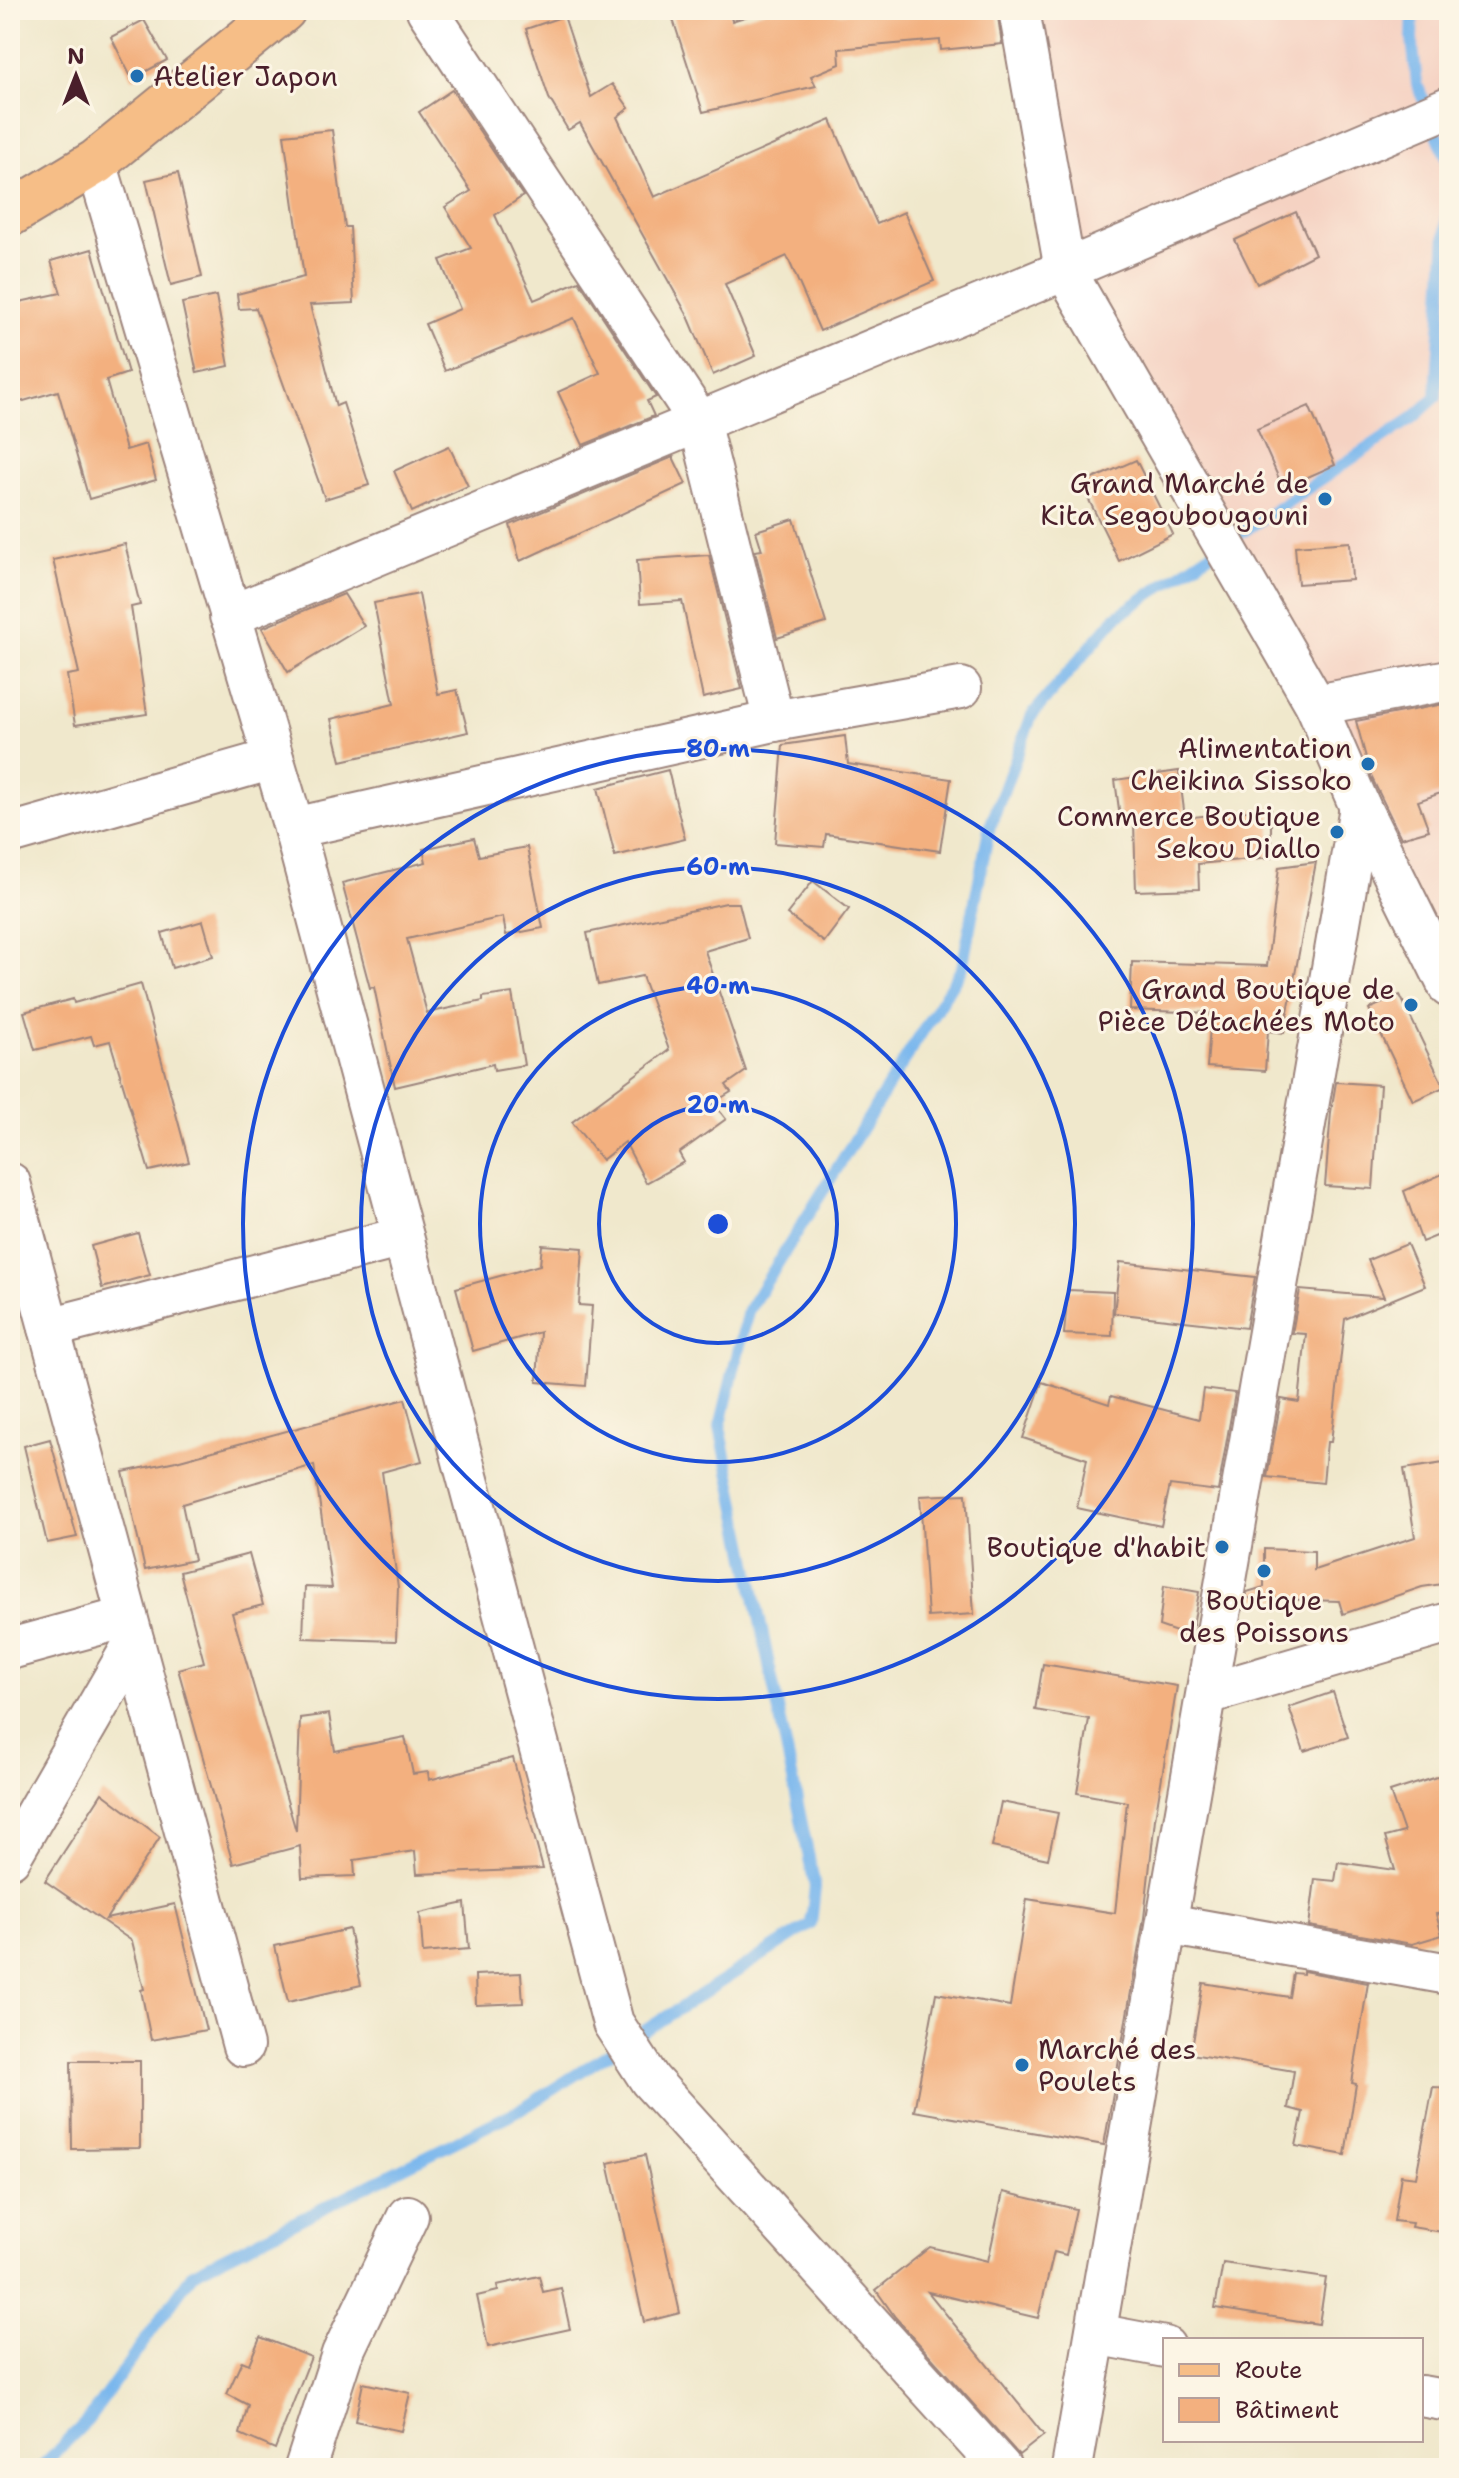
<svg xmlns="http://www.w3.org/2000/svg" width="1459" height="2478" font-family="'Shantell Sans',sans-serif">
	<style>
		.built { fill: #f5d2c2 }
		.lines { fill: none; stroke-linecap: round; stroke-linejoin: round }
		.stream { stroke: #7ab7ed; stroke-width: 12 }
		.building { fill: #f3b07f }
		.street-casing { stroke: #9d847c; stroke-width: 44 }
		.primary-casing { stroke: #9d847c; stroke-width: 48 }
		.street { stroke: #fff; stroke-width: 40 }
		.primary { stroke: #f6be87; stroke-width: 44 }
		.ring { fill: none; stroke: #1d4ed8; stroke-width: 4 }
		.poi-dot { fill: #1f6fb2; stroke: #fcf5e5; stroke-width: 3 }
		.labels { text-anchor: middle; stroke-width: 6; stroke-linejoin: round; paint-order: stroke }
		.poi-label { font-size: 28px; fill: #4a1f2b; stroke: #fcf5e5; text-anchor: end }
		.centre { fill: #1d4ed8; stroke: #fcf5e5; stroke-width: 4 }
		.ring-label { font-size: 24px; text-anchor: middle; font-weight: bold; fill: #1d4ed8; stroke: #fcf5e5; stroke-width: 6; stroke-linejoin: round; paint-order: stroke }
	</style>
	<rect width="100%" height="100%" fill="#fcf5e5"/>
	<filter id="ink" filterUnits="userSpaceOnUse"><feTurbulence type="fractalNoise" baseFrequency=".0125" numOctaves="2"/><feDisplacementMap in="SourceGraphic" scale="16" xChannelSelector="R" yChannelSelector="G"/><feConvolveMatrix kernelMatrix="1 2 1 2 8 2 1 2 1" color-interpolation-filters="sRGB"/></filter>
	<filter id="wash" filterUnits="userSpaceOnUse"><feTurbulence type="fractalNoise" baseFrequency=".006" numOctaves="4" result="noise"/><feDisplacementMap in="SourceGraphic" scale="32" xChannelSelector="R" yChannelSelector="G"/><feGaussianBlur stdDeviation="1.8" result="paint"/><feColorMatrix in="noise" values="0 0 0 0 0 0 0 0 0 0 0 0 0 0 0 0 0 1.4 0 .05"/><feComposite in="paint" operator="in"/></filter>
	<g filter="url(#wash)">
		<rect width="100%" height="100%" fill="#f0e8cc"/>
		<path class="built" d="M1039,10H1449V935L1427,942L1074,262Z"/>
		<g class="lines">
			<g class="stream">
				<path d="M1413,10L1412,39L1417,84L1449,164"/>
				<path d="M40,2468L88,2420L193,2273L527,2106L811,1924L815,1887L720,1427L748,1311L962,968L989,829L1032,715L1116,617L1414,417L1436,397L1449,184"/>
			</g>
		</g>
		<g id="blocks">
			<g class="building">
				<path d="M670,10H729L732,21L767,10H837V14L876,10H997L1002,44L941,50L940,40L839,49L840,64L811,76L816,86L703,112Z"/>
				<path d="M564,16L591,97L612,84L629,108L617,117L654,197L831,120L877,224L904,212L934,281L820,331L787,256L725,284L756,356L713,375L688,316L580,123L568,130L549,98L526,29Z"/>
				<path d="M144,20L167,60L132,79L111,37Z"/>
				<path d="M452,90L523,196L495,215L534,300L579,281L656,397L647,401L654,416L583,445L558,392L600,373L574,318L445,371L425,324L460,309L440,260L471,248L445,207L471,191L419,112Z"/>
				<path d="M332,130L345,227H350L354,303L310,305L336,406L343,403L369,485L325,499L256,308L239,309L237,294L304,277L284,135Z"/>
				<path d="M178,173L202,277L171,285L146,180Z"/>
				<path d="M1296,212L1315,254L1257,284L1235,240Z"/>
				<path d="M92,249L128,373L106,380L126,450L146,444L156,480L89,499L58,391L10,405V304L61,293L51,261Z"/>
				<path d="M216,296L229,366L197,373L182,303Z"/>
				<path d="M1309,406L1335,465L1283,488L1257,429Z"/>
				<path d="M449,446L468,486L412,512L394,471Z"/>
				<path d="M673,457L686,484L520,561L510,525Z"/>
				<path d="M1136,460L1173,534L1119,561L1081,484Z"/>
				<path d="M794,519L826,623L777,638L755,551L762,550L756,531Z"/>
				<path d="M1350,542L1352,580L1298,584L1295,546Z"/>
				<path d="M125,544L140,605L131,607L147,714L75,725L67,675L79,673L53,560Z"/>
				<path d="M709,555L742,689L703,698L682,601L640,604L637,560Z"/>
				<path d="M344,594L364,626L288,672L262,628Z"/>
				<path d="M419,594L438,694L457,690L468,732L341,761L331,719L394,704L374,603Z"/>
				<path d="M1449,703V790L1418,801L1429,830L1401,838L1371,776L1356,721Z"/>
				<path d="M845,736L848,764L951,779L940,851L826,834L824,847L775,843L783,745Z"/>
				<path d="M668,770L685,839L615,856L598,788Z"/>
				<path d="M1179,771L1185,818L1271,808V857L1198,864L1199,889L1136,891L1134,822L1121,824L1115,780Z"/>
				<path d="M474,838L479,856L527,847L543,928L506,935L503,917L407,939L427,1013L483,1001V997L512,993L524,1065L494,1070L493,1064L395,1087L374,987L370,988L342,883L426,862L423,849Z"/>
				<path d="M1316,862L1284,1033L1268,1031L1265,1071L1207,1067L1211,1013L1130,1010L1132,962L1267,966L1279,867Z"/>
				<path d="M813,881L849,909L824,942L787,914Z"/>
				<path d="M726,903H739L748,938L705,951L746,1071L726,1085L731,1092L713,1103L726,1119L679,1153L684,1162L646,1183L625,1142L602,1160L572,1122L669,1050L642,976L598,985L587,933Z"/>
				<path d="M203,921L213,956L172,968L162,933Z"/>
				<path d="M141,984L189,1162L149,1171L110,1041L94,1045L91,1036L35,1050L24,1012L73,999L74,1003Z"/>
				<path d="M1400,995L1444,1087L1413,1101L1369,1009Z"/>
				<path d="M1336,1082L1380,1085L1373,1189L1325,1186L1331,1112Z"/>
				<path d="M1449,1171V1231L1422,1242L1404,1191Z"/>
				<path d="M138,1233L150,1275L102,1288L91,1246Z"/>
				<path d="M1407,1244L1425,1286L1345,1319L1331,1442H1327L1323,1483L1267,1477L1281,1399L1299,1402L1306,1334L1292,1333L1300,1290L1384,1297L1368,1260Z"/>
				<path d="M542,1245L583,1248L579,1305L592,1306L586,1386L537,1382L540,1332L473,1351L456,1288L540,1265Z"/>
				<path d="M1120,1262L1255,1277L1246,1328L1114,1313Z"/>
				<path d="M1068,1290L1113,1292L1112,1336L1064,1334Z"/>
				<path d="M1042,1382L1109,1404L1111,1396L1199,1419L1203,1389L1235,1393L1218,1491L1170,1485L1161,1526L1077,1508L1087,1459L1023,1438Z"/>
				<path d="M405,1399L422,1461L382,1472L398,1587L396,1641L303,1638L305,1587L332,1588L314,1465L182,1504L194,1560L145,1570L123,1472L176,1461Z"/>
				<path d="M50,1439L77,1537L47,1543L24,1446Z"/>
				<path d="M1444,1463L1449,1500V1583L1422,1587L1343,1614L1339,1601L1246,1598L1247,1592L1264,1587V1549L1314,1551V1570L1415,1537L1404,1469Z"/>
				<path d="M966,1494L974,1614L928,1617L920,1496Z"/>
				<path d="M249,1554L263,1605L232,1613L296,1831L300,1718L329,1714L335,1751L405,1737L413,1774L428,1772L429,1780L513,1758L543,1869L417,1874L415,1851L354,1860L355,1876L302,1878L300,1846L233,1864L178,1669L204,1662L180,1572Z"/>
				<path d="M1164,1586L1199,1592L1191,1637L1159,1626Z"/>
				<path d="M1043,1664L1177,1686L1155,1819L1144,1918L1104,2145L914,2111L936,1993L1010,2006L1027,1899L1115,1913L1127,1802L1077,1793L1089,1719L1035,1710Z"/>
				<path d="M1333,1692L1348,1737L1304,1751L1289,1707Z"/>
				<path d="M1449,1773V1912L1436,1914L1442,1935L1412,1944L1309,1926L1315,1879L1335,1881L1338,1862L1395,1870L1385,1837L1404,1832L1390,1792Z"/>
				<path d="M102,1793L160,1837L106,1919L175,1904L206,2030L151,2040L141,1990L144,1989L132,1941L45,1881Z"/>
				<path d="M1001,1802L1058,1813L1048,1859L992,1847Z"/>
				<path d="M465,1903L469,1949L423,1953L420,1913Z"/>
				<path d="M349,1929L361,1985L288,2002L275,1946Z"/>
				<path d="M1303,1971L1368,1983L1352,2083L1356,2084L1345,2155L1296,2146L1303,2112L1288,2108L1294,2071L1191,2054L1203,1983L1289,1997L1293,1973L1303,1974Z"/>
				<path d="M521,1973L523,2003L476,2005L475,1975Z"/>
				<path d="M71,2061H140V2148L72,2149Z"/>
				<path d="M1433,2087L1449,2088V2233L1411,2227L1412,2223L1394,2221L1401,2175L1416,2177Z"/>
				<path d="M645,2155L680,2313L644,2322L608,2163Z"/>
				<path d="M1003,2192L1076,2209L1066,2255L1054,2252L1038,2318L928,2292L1044,2435L1019,2455L895,2317L876,2290L930,2247L988,2261Z"/>
				<path d="M1223,2263L1326,2278L1319,2324L1215,2308Z"/>
				<path d="M539,2276L543,2292L561,2288L570,2329L488,2347L477,2296L498,2291L497,2285Z"/>
				<path d="M260,2337L311,2357L275,2449L240,2434L248,2405L227,2394L242,2361L249,2364Z"/>
				<path d="M363,2383L410,2393L401,2431L355,2421Z"/>
			</g>
		</g>
	</g>
	<g filter="url(#ink)">
		<use href="#blocks" fill-opacity="0" stroke="#9d847c" stroke-width="2"/>
		<g class="lines">
			<g class="street-casing">
				<g id="street">
					<path d="M427,10L699,421L774,721"/>
					<path d="M1019,10L1065,270L1316,705L1360,807L1449,987"/>
					<path d="M96,162L294,828L613,2023L650,2080L1001,2468"/>
					<path d="M230,616L1065,270L1449,107"/>
					<path d="M1316,705L1449,680"/>
					<path d="M294,828L774,721L961,688"/>
					<path d="M10,834L273,759"/>
					<path d="M10,1183L243,2046"/>
					<path d="M49,1328L403,1237"/>
					<path d="M10,1649L127,1617"/>
					<path d="M1207,1694L1449,1623"/>
					<path d="M10,1858L134,1643"/>
					<path d="M1167,1924L1449,1974"/>
					<path d="M1096,2334L1165,2347"/>
					<path d="M1421,2396L1449,2401"/>
					<path d="M305,2468L342,2354L408,2216"/>
					<path d="M1072,2468L1360,807"/>
				</g>
			</g>
			<g class="primary-casing">
				<path id="primary" d="M10,214L96,162L283,10"/>
			</g>
			<use href="#street" class="street"/>
			<use href="#primary" class="primary"/>
		</g>
	</g>
	<g class="ring">
		<circle cx="718" cy="1224" r="119"/>
		<circle cx="718" cy="1224" r="238"/>
		<circle cx="718" cy="1224" r="357"/>
		<circle cx="718" cy="1224" r="475"/>
	</g>
	<g class="poi-dot">
		<circle cx="137" cy="76" r="8"/>
		<circle cx="1325" cy="499" r="8"/>
		<circle cx="1368" cy="764" r="8"/>
		<circle cx="1337" cy="832" r="8"/>
		<circle cx="1411" cy="1005" r="8"/>
		<circle cx="1222" cy="1547" r="8"/>
		<circle cx="1264" cy="1571" r="8"/>
		<circle cx="1022" cy="2065" r="8"/>
	</g>
	<g class="labels">
		<g class="poi-label">
			<text x="153" y="86" text-anchor="start">Atelier Japon</text>
			<text x="1309" y="493">Grand Marché de<tspan x="1309" dy="32">Kita Segoubougouni</tspan></text>
			<text x="1352" y="758">Alimentation<tspan x="1352" dy="32">Cheikina Sissoko</tspan></text>
			<text x="1321" y="826">Commerce Boutique<tspan x="1321" dy="32">Sekou Diallo</tspan></text>
			<text x="1395" y="999">Grand Boutique de<tspan x="1395" dy="32">Pièce Détachées Moto</tspan></text>
			<text x="1206" y="1557">Boutique d'habit</text>
			<text x="1264" y="1610" text-anchor="middle">Boutique<tspan x="1264" dy="32">des Poissons</tspan></text>
			<text x="1038" y="2059" text-anchor="start">Marché des<tspan x="1038" dy="32">Poulets</tspan></text>
		</g>
	</g>
	<circle cx="718" cy="1224" r="12" class="centre"/>
	<g class="ring-label">
		<text x="718" y="757">80 m</text>
		<text x="718" y="875">60 m</text>
		<text x="718" y="994">40 m</text>
		<text x="718" y="1113">20 m</text>
	</g>
	<rect width="1459" height="2478" fill="none" stroke="#fcf5e5" stroke-width="40"/>
	<rect x="1163" y="2338" width="260" height="104" fill="#fcf5e5" stroke="#b59f9b" stroke-width="2"/>
	<rect x="1179" y="2364" width="40" height="12" fill="#f6be87" stroke="#b59f9b" stroke-width="2"/>
	<text x="1235" y="2378" font-size="24" fill="#4a1f2b">Route</text>
	<rect x="1179" y="2398" width="40" height="24" fill="#f3b07f" stroke="#b59f9b" stroke-width="2"/>
	<text x="1235" y="2418" font-size="24" fill="#4a1f2b">Bâtiment</text>
	<g transform="translate(76 76)" stroke="#fcf5e5" stroke-width="6" paint-order="stroke">
	<path d="M0-6L14 30L0 20L-14 30Z" fill="#4a1f2b"/>
	<text y="-12" font-size="22" font-weight="bold" text-anchor="middle" fill="#4a1f2b">N</text>
	</g>
</svg>
